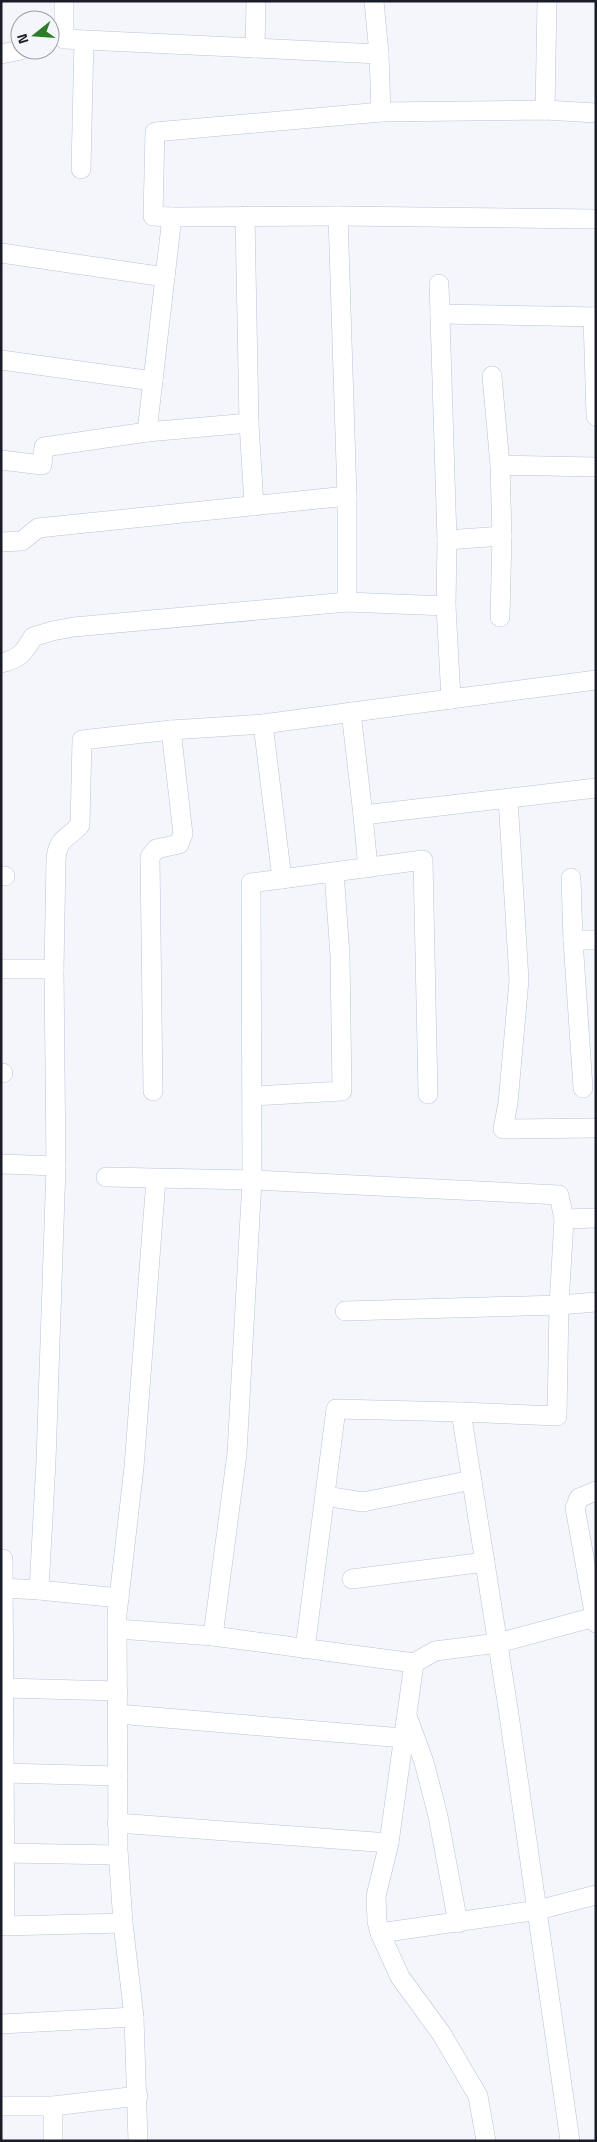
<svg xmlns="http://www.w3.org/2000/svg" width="597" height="2142" font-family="'Titillium Web',sans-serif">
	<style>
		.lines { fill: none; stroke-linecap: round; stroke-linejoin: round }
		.minor-casing { stroke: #b8c2dc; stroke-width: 20 }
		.minor { stroke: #fff; stroke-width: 19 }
	</style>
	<rect width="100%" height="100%" fill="#f4f6fb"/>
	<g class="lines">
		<g class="minor-casing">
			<g id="minor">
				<path d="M64,1V39L255,48"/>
				<path d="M256,1L255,48L379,54L381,112"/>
				<path d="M374,1L379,54"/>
				<path d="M1,54L21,50"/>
				<path d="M545,110L547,1"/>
				<path d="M81,169L84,40"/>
				<path d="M245,216L249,423L254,506"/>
				<path d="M338,216L347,496V602"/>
				<path d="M172,217L153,216L155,132L381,112L545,110L596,113"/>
				<path d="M1,253L165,277"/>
				<path d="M439,284L447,540L446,606L451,699L596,680"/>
				<path d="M440,314L596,317"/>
				<path d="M593,317L596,416"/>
				<path d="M1,360L153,381"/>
				<path d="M492,376L500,465"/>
				<path d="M249,423L147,432L172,217L338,216L596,219"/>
				<path d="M1,460L42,465L44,447L147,432"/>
				<path d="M447,540L502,536"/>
				<path d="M1,542L22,541L38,528L347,496"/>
				<path d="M500,617L502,536L500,465L596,467"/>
				<path d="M1,663C19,659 24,653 33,637L52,631L74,627L347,602L446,606"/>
				<path d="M351,712L363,815L596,788"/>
				<path d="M263,724L282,879"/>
				<path d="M508,798L519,980L508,1103L503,1129L596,1128"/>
				<path d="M363,815L368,868"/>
				<path d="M1,876H5"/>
				<path d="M571,878L573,940H596"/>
				<path d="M573,940L583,1088"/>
				<path d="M1,969H54"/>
				<path d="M1,1073H3"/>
				<path d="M153,1091L150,857L156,849L179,844L183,834L171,730"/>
				<path d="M253,1096L342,1091L340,955L334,872"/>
				<path d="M1,1164L56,1166"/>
				<path d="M106,1177L252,1180L559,1195L564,1219L596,1218"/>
				<path d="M345,1311L559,1305L596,1302"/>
				<path d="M461,1412L557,1416L559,1305L564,1219"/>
				<path d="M596,1491L579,1498L575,1508L596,1623"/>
				<path d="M325,1496L363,1502L472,1480"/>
				<path d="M3,1559L5,1926L123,1923"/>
				<path d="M352,1579L485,1562"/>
				<path d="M3,1588L39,1590L119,1598"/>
				<path d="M39,1590L46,1461L56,1166L54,969L56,859C58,837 68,839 80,825L82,740L171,730L263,724L451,699"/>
				<path d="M118,1629L213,1636L414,1663L389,1843L376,1896L377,1921L380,1933L400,1977L441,2033L478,2096L486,2141"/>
				<path d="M213,1636L237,1453L252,1180L251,883L423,860L428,1094"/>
				<path d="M305,1649L336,1409L461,1412L508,1708L570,2141"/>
				<path d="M414,1663L435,1651L498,1643L595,1617"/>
				<path d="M4,1688L118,1691"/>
				<path d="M118,1714L403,1738"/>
				<path d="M407,1716L424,1762L438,1816L458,1923"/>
				<path d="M4,1773L118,1776"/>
				<path d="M117,1823L389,1843"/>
				<path d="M5,1853L118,1855"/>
				<path d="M380,1933L538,1910L596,1895"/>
				<path d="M1,2024L134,2017"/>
				<path d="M1,2106H53L138,2096"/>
				<path d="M53,2141V2106"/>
				<path d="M138,2141L134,2017L123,1923L118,1850L117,1615L134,1467L156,1179"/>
			</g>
		</g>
		<use href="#minor" class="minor"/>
	</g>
	<rect width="597" height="2142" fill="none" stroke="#1a1d27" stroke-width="5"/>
	<g transform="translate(35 35) rotate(253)"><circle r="24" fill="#f4f6fb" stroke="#9d9fa6"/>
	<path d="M0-4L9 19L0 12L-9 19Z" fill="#2c7d28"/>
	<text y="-8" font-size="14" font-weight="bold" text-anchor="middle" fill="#1a1d27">N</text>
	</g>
</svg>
